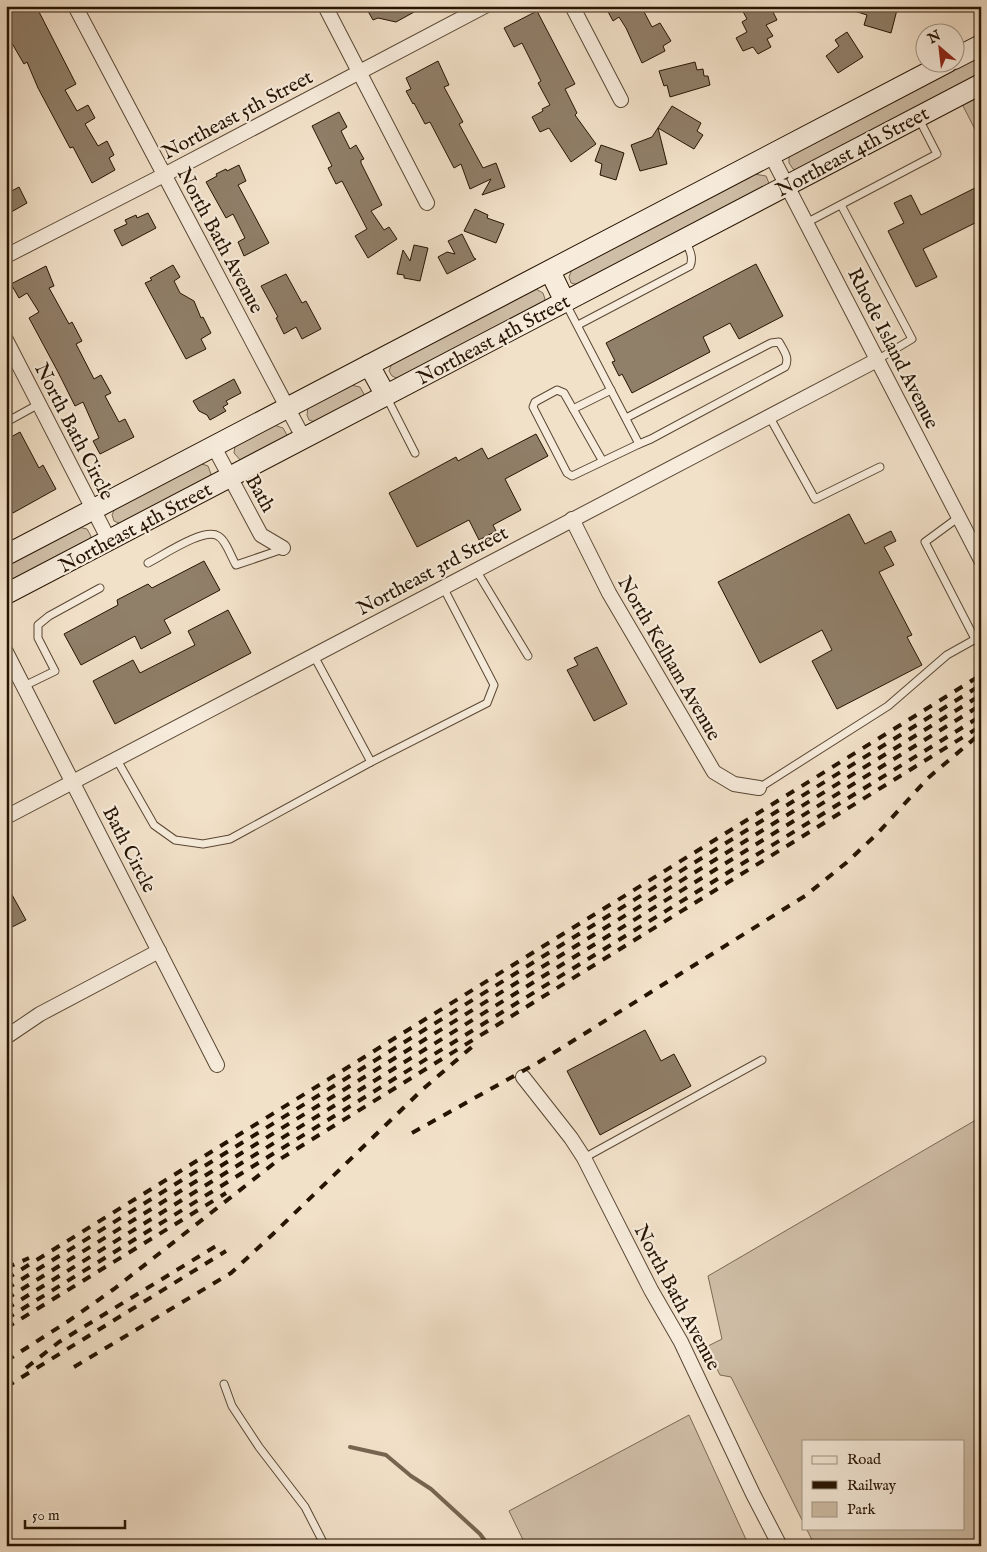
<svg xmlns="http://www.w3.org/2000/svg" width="987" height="1552" viewBox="0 0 987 1552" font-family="'IM FELL English',serif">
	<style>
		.green { fill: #cfbea7; stroke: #7a6954 }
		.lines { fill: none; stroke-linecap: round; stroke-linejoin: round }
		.stream { stroke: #776551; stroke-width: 4 }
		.building { fill: #907f69; stroke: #261402 }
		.lane-casing { stroke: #594734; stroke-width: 9 }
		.street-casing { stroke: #594734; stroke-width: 16 }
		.secondary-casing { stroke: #261402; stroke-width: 22 }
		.lane { stroke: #f7ecdc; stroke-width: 7 }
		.street { stroke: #f7ecdc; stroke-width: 14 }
		.secondary { stroke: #f7ecdc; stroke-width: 20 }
		.rail { stroke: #261402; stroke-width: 4; stroke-dasharray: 9 9; stroke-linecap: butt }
		.labels { text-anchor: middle; stroke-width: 4.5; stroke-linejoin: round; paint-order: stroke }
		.street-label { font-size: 20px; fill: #261402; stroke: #f7ecdc }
	</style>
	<rect width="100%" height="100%" fill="#f2e1c9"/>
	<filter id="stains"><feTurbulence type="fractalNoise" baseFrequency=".004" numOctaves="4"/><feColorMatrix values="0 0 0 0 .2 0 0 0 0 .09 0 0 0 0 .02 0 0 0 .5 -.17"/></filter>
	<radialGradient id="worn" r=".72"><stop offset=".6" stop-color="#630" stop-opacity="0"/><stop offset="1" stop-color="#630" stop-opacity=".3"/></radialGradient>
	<!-- green -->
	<g class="green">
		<polygon points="981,55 981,76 800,171 793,169 789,163 789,155"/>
		<polygon points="981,94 981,141 962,104"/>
		<polygon points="754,174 766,176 769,183 765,188 579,285 571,283 569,277 572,269"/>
		<polygon points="536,289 543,293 545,299 542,306 401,380 392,376 389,371 392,363"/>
		<polygon points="351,385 360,387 364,394 361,400 318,423 309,420 307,415 308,407"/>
		<polygon points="274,425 283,428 287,435 284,441 242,462 234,453 235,446"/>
		<polygon points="199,463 208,466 211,474 208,480 123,525 114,521 112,515 115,508"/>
		<polygon points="78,527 87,529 91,536 88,543 6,587 6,565"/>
		<polygon points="981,1117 981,1546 815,1546 806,1528 963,1528 963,1441 803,1441 803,1522 731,1377 720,1375 706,1347 722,1339 708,1276"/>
		<polygon points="689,1415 749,1546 526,1546 509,1511"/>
	</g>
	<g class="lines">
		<!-- stream -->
		<polyline class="stream" points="350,1447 386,1455 411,1476 431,1489 480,1534 489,1546"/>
	</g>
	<!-- building -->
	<g class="building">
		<polygon points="23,6 36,6 76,84 65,90 77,111 88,105 95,118 85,124 98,146 107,141 114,155 109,158 115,170 92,183 73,147 70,148 38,88 27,62 24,64 6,33 6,15"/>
		<polygon points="365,6 425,6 396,22 378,18 373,20"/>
		<polygon points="605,6 641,6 652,27 660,23 671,41 663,46 665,51 642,63 626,28 619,17 613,21"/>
		<polygon points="740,6 770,6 777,20 766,25 773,36 767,39 771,47 758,54 753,47 743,51 736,38 747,32 742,22 747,19"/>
		<polygon points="846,6 898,6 891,33 864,25 867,15 845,8"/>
		<polygon points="537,11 575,84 565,89 577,113 575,115 596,144 571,162 549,128 540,132 532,117 543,111 542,109 550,105 538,83 541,81 522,43 514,47 504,28"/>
		<polygon points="847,32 863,57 838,73 826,56 839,46 835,40"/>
		<polygon points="438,61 449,85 444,87 463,122 459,124 483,168 496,163 505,187 482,195 491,179 470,189 461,164 454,168 430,122 425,124 414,103 413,104 406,91 411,89 406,78"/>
		<polygon points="695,62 697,70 703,69 704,76 708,76 710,85 670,97 667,85 664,86 659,71"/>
		<polygon points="672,106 701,123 697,131 703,135 694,149 658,128 667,164 640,171 631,145 652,137"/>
		<polygon points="339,112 347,127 341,131 350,149 356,145 364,159 361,160 361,163 382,205 371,211 384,230 389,227 397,239 368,258 355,236 367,229 342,181 336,184 328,168 332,166 312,126"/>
		<polygon points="601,145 624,153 616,180 600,175 602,164 595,161"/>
		<polygon points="239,165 246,181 238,185 269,243 244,256 238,242 245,238 233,214 226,218 206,182 217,176 216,174 226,169 227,171"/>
		<polygon points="981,185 981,220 923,249 937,277 916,287 888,231 904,223 894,203 911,195 921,215"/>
		<polygon points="19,187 27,203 6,215 6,194"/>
		<polygon points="475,209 488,215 487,218 504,224 496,243 464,231"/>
		<polygon points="148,213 156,228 122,246 114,230 127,224 125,220 136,215 137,218"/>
		<polygon points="462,234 474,258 476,259 447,274 438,257 447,252 455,254 448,241"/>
		<polygon points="414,245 428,248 420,281 404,278 404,275 397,274 403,250 410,261"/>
		<polygon points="756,264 783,316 739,339 730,323 703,337 710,352 632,393 622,374 619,376 612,362 615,361 606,343"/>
		<polygon points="173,265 180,277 174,281 180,293 194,301 201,318 203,317 211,333 201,339 206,349 186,359 145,283 152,280 150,278"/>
		<polygon points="46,266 54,286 49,288 69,324 72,322 82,341 76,344 94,379 101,375 111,393 105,396 119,422 125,419 134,437 100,454 93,441 99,438 83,402 75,406 58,372 29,318 39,312 27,293 19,298 11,284"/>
		<polygon points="286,274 302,303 306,301 321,329 302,339 296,327 284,334 276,318 278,317 261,286"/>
		<polygon points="234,379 241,393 226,401 228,404 223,407 226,411 210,420 207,415 199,411 193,401"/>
		<polygon points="20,432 39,468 43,465 56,489 13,513 6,501 6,443 12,440 11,437"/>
		<polygon points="536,434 548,456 505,479 521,510 493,525 496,531 479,540 469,520 417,547 389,493 456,457 458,461 482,448 488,459"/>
		<polygon points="849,514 865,544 891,531 896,541 884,547 894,565 879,572 912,635 907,637 922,665 837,709 812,661 832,650 822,630 760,663 718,582"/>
		<polygon points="204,561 220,590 164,620 171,633 141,649 135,636 81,665 64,634 118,605 117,600 148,584 152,588"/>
		<polygon points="228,610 251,653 115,724 93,681 133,660 140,673 195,645 188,631"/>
		<polygon points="597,647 627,704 594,721 567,670 578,665 574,658"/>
		<polygon points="6,884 26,920 6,930"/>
		<polygon points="645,1030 661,1061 674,1054 691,1086 600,1135 567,1071"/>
	</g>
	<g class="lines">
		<defs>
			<g id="lane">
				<polyline points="841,205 912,339 877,360"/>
				<polyline points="806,223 937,154 919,119"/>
				<path d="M566,304L639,444L651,439L785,367C790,358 784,351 779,342L771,343L626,418"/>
				<path d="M578,325L690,266C694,257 689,249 685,240"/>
				<polyline points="387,398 415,453"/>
				<polyline points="573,409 611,390"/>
				<polyline points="769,416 815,499 880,467"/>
				<polyline points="6,418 10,420 39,404"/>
				<polyline points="602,460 564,393 557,390 535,402 533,407 567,473 572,476 639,444"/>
				<polyline points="959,517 925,542 975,639"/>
				<path d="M148,563C162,556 204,527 218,536C226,540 231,557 236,565L283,549"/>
				<polyline points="476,570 528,656"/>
				<polyline points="314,656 371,762 487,703 494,685 443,587"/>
				<polyline points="24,686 55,671 38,638 38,625 49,616 100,588"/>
				<polyline points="117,760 154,825 175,840 203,844 230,839 371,762"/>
				<polyline points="759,788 888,706 947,655 981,636"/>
				<polyline points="584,1158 762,1060"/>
				<polyline points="224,1384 232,1406 259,1447 305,1507 325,1546"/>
			</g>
			<g id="street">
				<polyline points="75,6 304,439"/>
				<polyline points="325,6 427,203"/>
				<polyline points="572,6 621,100"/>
				<polyline points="771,155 981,560"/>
				<polyline points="6,256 164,175 485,6"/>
				<polyline points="6,340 109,540"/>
				<polyline points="214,447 261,535 283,548"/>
				<polyline points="572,519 609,593 714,772 734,784 759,788"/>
				<polyline points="6,652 217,1065"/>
				<polyline points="6,817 877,360"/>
				<polyline points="6,1037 40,1014 159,951"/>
				<polyline points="523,1077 571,1138 584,1158 651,1290 681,1342 753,1494 780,1546"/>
			</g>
			<g id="secondary">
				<polyline points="954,59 981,45"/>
				<polyline points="550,271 565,302"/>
				<polyline points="369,365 386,396"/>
				<polyline points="6,555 948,62"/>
				<polyline points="6,594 981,84"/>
			</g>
		</defs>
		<!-- lane casing -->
		<use href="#lane" class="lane-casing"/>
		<!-- street casing -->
		<use href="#street" class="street-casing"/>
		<!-- secondary casing -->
		<use href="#secondary" class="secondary-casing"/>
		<!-- lane -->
		<use href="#lane" class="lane"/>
		<!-- street -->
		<use href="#street" class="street"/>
		<!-- secondary -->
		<use href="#secondary" class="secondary"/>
		<!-- rail -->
		<g class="rail">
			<polyline points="412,1133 539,1062 805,896 846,863 877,834 928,778 981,733"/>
			<polyline points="6,1268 29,1258"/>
			<polyline points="6,1279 981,675"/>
			<polyline points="6,1289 981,685"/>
			<polyline points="6,1299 981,695"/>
			<polyline points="6,1309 981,705"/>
			<polyline points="6,1319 981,716"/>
			<polyline points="6,1328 226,1193"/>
			<polyline points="6,1361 67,1322 114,1289 277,1161 981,726"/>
			<polyline points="74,1367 231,1273 273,1234 423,1089 473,1046"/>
			<polyline points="26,1368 59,1342 221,1243"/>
			<polyline points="6,1387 226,1251"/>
		</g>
	</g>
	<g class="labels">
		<!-- street labels -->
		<g class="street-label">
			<text transform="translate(237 114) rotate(-28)" y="7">Northeast 5th Street</text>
			<text transform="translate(852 151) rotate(-28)" y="7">Northeast 4th Street</text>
			<text transform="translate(221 240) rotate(62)" y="7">North Bath Avenue</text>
			<text transform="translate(493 339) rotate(-28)" y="7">Northeast 4th Street</text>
			<text transform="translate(894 348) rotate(63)" y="7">Rhode Island Avenue</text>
			<text transform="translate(75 431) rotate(63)" y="7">North Bath Circle</text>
			<text transform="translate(261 493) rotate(61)" y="7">Bath</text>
			<text transform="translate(135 527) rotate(-28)" y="7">Northeast 4th Street</text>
			<text transform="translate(432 570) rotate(-28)" y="7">Northeast 3rd Street</text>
			<text transform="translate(670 658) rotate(60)" y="7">North Kelham Avenue</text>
			<text transform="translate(130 849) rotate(63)" y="7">Bath Circle</text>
			<text transform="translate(678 1297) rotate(62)" y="7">North Bath Avenue</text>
		</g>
	</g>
	<!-- margin -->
	<rect width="987" height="1552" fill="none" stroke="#f2e1c9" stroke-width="25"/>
	<rect x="8" y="8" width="972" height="1537" fill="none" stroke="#261402" stroke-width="2.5"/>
	<rect x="12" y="12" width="962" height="1527" fill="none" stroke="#261402"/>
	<!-- legend -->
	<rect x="802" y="1440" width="162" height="90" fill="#f7ecdc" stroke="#a39685"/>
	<rect x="812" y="1456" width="25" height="8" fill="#f7ecdc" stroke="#a39685"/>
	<text x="847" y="1464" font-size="15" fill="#261402">Road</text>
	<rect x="812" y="1481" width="25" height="8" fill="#261402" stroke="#a39685"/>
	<text x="847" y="1490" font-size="15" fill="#261402">Railway</text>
	<rect x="812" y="1502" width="25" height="15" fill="#cfbea7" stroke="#a39685"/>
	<text x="847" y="1514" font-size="15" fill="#261402">Park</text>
	<!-- north arrow -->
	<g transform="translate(940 48) rotate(332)"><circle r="24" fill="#f7ecdc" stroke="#a39685"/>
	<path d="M0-4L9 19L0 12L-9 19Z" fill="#8f2418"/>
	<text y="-8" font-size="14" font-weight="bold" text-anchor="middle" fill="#261402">N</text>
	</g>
	<!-- scale -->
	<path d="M25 1520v8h100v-8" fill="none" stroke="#261402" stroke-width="2.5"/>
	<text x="32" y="1520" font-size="15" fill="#261402" stroke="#f7ecdc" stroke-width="4" paint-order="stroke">50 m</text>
	<rect width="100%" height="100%" filter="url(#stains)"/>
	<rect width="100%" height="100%" fill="url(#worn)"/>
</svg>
